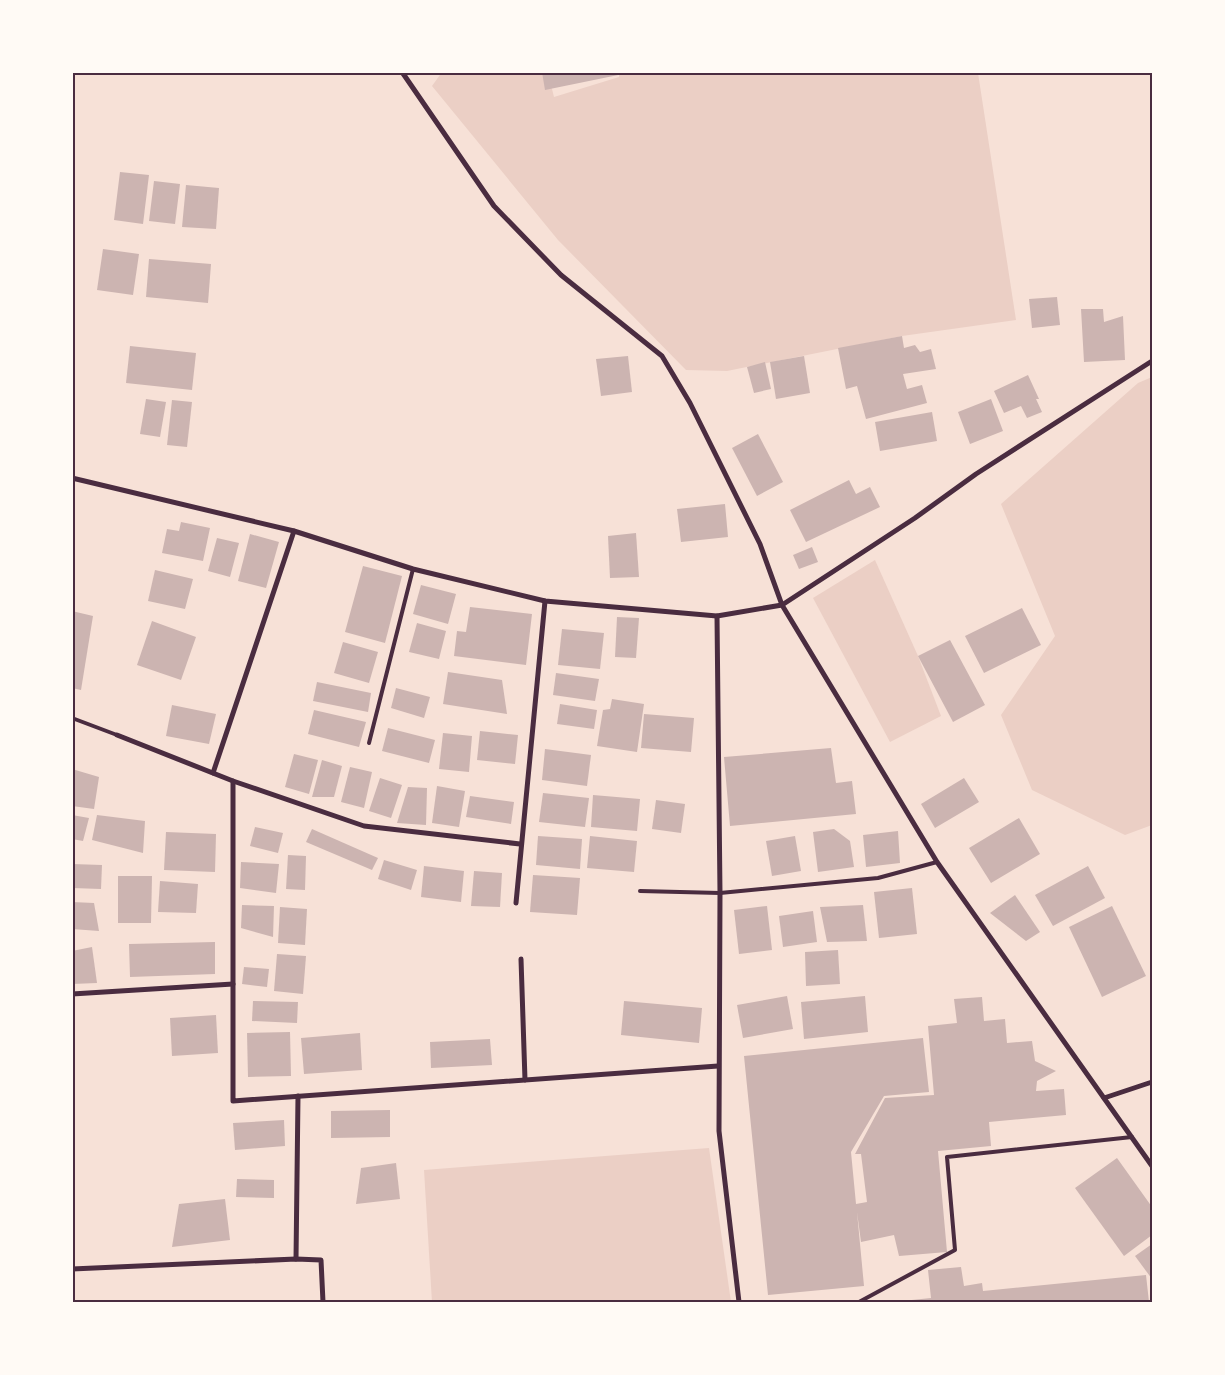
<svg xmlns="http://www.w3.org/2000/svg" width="1225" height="1375" viewBox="0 0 1225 1375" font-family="'Fira Sans',sans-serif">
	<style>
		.green { fill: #ebcfc5 }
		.building { fill: #ccb4b1 }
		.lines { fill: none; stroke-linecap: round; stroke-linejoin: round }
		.service { stroke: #4a2c40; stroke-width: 4 }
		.minor { stroke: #4a2c40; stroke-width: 5 }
		.neatline { fill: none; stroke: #4a2c40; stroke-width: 2 }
	</style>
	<rect width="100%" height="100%" fill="#f7e1d7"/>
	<!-- green -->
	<g class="green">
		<polygon points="442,72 548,73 554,97 619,77 619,73 978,73 1016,320 902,336 727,371 686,370 558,240 432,86"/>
		<polygon points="1152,377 1152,825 1125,835 1032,790 1001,715 1055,636 1001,504 1138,383"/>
		<polygon points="875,560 918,656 941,716 890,742 813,598"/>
		<polygon points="709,1148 731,1302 432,1302 424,1170"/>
	</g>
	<!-- building -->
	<g class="building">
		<polygon points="542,72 628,72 628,73 545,90"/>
		<polygon points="120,172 149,175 143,224 114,220"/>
		<polygon points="154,181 180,184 175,224 149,221"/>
		<polygon points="186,185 219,188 216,229 182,227"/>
		<polygon points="103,249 139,254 133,295 97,290"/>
		<polygon points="149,259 211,264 208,303 146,297"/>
		<polygon points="1057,297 1060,325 1032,328 1029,299"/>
		<polygon points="1081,309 1103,309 1104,322 1123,316 1125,360 1084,362"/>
		<polygon points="902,336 904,348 915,345 920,352 931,349 936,369 903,374 907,389 922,385 927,403 866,419 857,386 846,389 838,348"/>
		<polygon points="130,346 196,353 192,390 126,383"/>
		<polygon points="628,356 632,392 601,396 596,359"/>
		<polygon points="804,356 810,393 776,399 770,362"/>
		<polygon points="765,362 771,389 754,393 747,367"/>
		<polygon points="1028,375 1039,399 1036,399 1042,412 1027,418 1021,406 1004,413 994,391"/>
		<polygon points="146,399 166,402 160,437 140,434"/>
		<polygon points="991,399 1003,431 970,444 958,412"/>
		<polygon points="172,400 192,402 187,447 167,445"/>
		<polygon points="932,412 937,441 880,451 875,422"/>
		<polygon points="758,434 783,482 757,496 732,448"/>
		<polygon points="849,480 856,494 870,487 880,507 806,542 790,510"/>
		<polygon points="725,504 728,537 681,542 677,509"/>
		<polygon points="181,522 210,528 203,561 162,553 167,529 179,531"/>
		<polygon points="636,533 639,577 610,578 608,536"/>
		<polygon points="250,534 279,542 266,588 238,581"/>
		<polygon points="217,538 239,543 230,577 208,571"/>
		<polygon points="812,547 818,562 799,569 793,555"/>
		<polygon points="363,566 402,576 385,643 345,632"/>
		<polygon points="155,570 193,579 185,609 148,601"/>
		<polygon points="421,585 456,594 448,624 413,614"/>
		<polygon points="470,607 532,614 526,665 454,656 457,631 466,632"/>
		<polygon points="1022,608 1041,645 984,673 965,636"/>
		<polygon points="72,611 93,616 81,690 72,688"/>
		<polygon points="617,617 639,618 636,658 615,657"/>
		<polygon points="152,621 196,637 181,680 137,665"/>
		<polygon points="417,623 446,631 439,659 409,652"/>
		<polygon points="562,629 604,633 600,669 558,665"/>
		<polygon points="950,640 985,705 953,722 918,656"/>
		<polygon points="343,642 378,652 369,683 334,673"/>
		<polygon points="448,672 502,680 507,714 443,704"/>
		<polygon points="556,673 599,679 595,701 553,695"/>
		<polygon points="317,682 371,693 368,712 313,701"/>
		<polygon points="396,688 430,697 424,718 391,708"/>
		<polygon points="612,699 644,704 637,752 597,746 603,710 610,709"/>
		<polygon points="560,704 597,710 594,729 557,724"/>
		<polygon points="172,705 216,714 209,744 166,736"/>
		<polygon points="314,710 366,722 359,747 308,734"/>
		<polygon points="644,714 694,718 691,752 641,748"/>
		<polygon points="388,728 435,740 429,763 382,751"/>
		<polygon points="480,731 518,735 515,764 477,760"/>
		<polygon points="443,733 472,736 469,772 439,769"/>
		<polygon points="831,748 836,783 852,781 856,814 730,826 724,757"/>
		<polygon points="545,749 591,755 587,786 542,780"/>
		<polygon points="294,754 318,760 309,794 285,787"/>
		<polygon points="322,760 342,766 334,797 312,797"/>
		<polygon points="350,767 372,772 364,808 341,802"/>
		<polygon points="72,769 99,777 94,809 72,806"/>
		<polygon points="380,778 402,785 391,818 369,811"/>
		<polygon points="964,778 979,802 935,828 921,804"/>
		<polygon points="437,786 465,791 459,827 432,823"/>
		<polygon points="408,787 427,788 426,825 397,823"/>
		<polygon points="543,793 589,798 585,827 539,822"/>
		<polygon points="593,795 640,799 637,831 591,827"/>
		<polygon points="470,796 514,802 511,824 466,817"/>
		<polygon points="656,800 685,804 681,833 652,829"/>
		<polygon points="72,815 89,818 83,841 72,839"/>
		<polygon points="97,815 145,821 143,853 92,840"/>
		<polygon points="1019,818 1040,854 991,883 969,848"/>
		<polygon points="255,827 283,833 278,853 250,846"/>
		<polygon points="312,829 378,858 372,870 306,842"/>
		<polygon points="834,829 850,841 854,867 818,872 813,832"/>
		<polygon points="898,831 900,863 866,867 863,835"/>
		<polygon points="166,832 216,834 215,872 164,870"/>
		<polygon points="538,836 582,839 580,869 536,865"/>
		<polygon points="590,836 637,841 634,872 587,868"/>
		<polygon points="795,836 801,871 772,876 766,841"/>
		<polygon points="288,855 306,856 305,890 286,889"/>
		<polygon points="384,860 417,870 411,890 378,879"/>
		<polygon points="241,862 279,864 276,893 240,888"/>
		<polygon points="72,864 102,865 101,889 72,888"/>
		<polygon points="424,866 464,871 461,902 421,897"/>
		<polygon points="1088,866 1105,898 1053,926 1035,895"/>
		<polygon points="474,871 502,873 500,907 471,906"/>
		<polygon points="533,875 580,878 577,915 530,912"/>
		<polygon points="118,876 152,876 151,923 118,923"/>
		<polygon points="160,881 198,884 196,913 158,912"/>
		<polygon points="912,888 917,934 879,938 874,892"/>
		<polygon points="1015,895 1040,932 1026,941 990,913"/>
		<polygon points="72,902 94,903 99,931 72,929"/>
		<polygon points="242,905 274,906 273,937 241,928"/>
		<polygon points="863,905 867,941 827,942 820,907"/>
		<polygon points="767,906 772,950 739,954 734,910"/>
		<polygon points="1112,906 1146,976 1102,997 1069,927"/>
		<polygon points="280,907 307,909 305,945 278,943"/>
		<polygon points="813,911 817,942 783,947 779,916"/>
		<polygon points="215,942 215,974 130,977 129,944"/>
		<polygon points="92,947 97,983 72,984 72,951"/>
		<polygon points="838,950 840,984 806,986 805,952"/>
		<polygon points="277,954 306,956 303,994 274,991"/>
		<polygon points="244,967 269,969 267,987 242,984"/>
		<polygon points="787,996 793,1029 743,1038 737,1005"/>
		<polygon points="865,996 868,1032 804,1039 801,1002"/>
		<polygon points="982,997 984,1021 1005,1019 1007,1043 1032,1041 1035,1061 1056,1071 1037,1081 1036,1091 1064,1089 1066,1115 989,1122 991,1146 938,1151 947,1252 899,1256 894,1235 861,1242 857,1212 864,1286 768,1295 744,1056 923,1038 929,1092 884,1096 851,1152 856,1204 867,1202 861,1154 855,1154 885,1098 934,1095 928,1026 957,1023 954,999"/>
		<polygon points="253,1001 298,1002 297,1023 252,1021"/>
		<polygon points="624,1001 702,1008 699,1043 621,1035"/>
		<polygon points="216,1015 218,1053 172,1056 170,1018"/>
		<polygon points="290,1032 291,1076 248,1077 247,1033"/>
		<polygon points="360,1033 362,1070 304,1074 301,1038"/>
		<polygon points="490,1039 492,1065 431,1068 430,1042"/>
		<polygon points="390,1110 390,1137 331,1138 331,1111"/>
		<polygon points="284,1120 285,1146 235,1150 233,1123"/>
		<polygon points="1117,1158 1152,1207 1152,1235 1124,1256 1075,1188"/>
		<polygon points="396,1163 400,1199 356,1204 361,1168"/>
		<polygon points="237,1179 274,1180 274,1198 236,1197"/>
		<polygon points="225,1199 230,1240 172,1247 179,1204"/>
		<polygon points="1152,1244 1152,1279 1135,1256"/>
		<polygon points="961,1267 964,1286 982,1283 983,1291 1146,1275 1149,1302 902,1302 902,1301 931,1298 928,1270"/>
	</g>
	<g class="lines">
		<!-- service -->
		<g class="service">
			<polyline points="72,718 117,735"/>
			<polyline points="369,743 413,569"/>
			<polyline points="640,891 720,893 878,878 937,862"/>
			<polyline points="859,1302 955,1250 947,1157 1132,1137"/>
		</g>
		<!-- minor -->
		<g class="minor">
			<polyline points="402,72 494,206 561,275 662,356 690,403 760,544 782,605 937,862 1152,1166"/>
			<polyline points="72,478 294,531 413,569 545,601 717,616 782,605 915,518 976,474 1152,361"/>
			<polyline points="717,616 720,893 719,1131 739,1302"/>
			<polyline points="117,735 233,781 364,826 520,844"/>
			<polyline points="213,773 294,531"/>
			<polyline points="233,781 233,1101 718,1066"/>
			<polyline points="516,903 545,601"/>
			<polyline points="521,959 525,1080"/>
			<polyline points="72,994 233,984"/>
			<polyline points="1104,1098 1152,1082"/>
			<polyline points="296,1259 298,1096"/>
			<polyline points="72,1269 296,1259 321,1260 323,1302"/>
		</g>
	</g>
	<!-- border -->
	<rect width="1225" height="1375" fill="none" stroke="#fffaf5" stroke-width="148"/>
	<rect x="74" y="74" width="1077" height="1227" class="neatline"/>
</svg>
